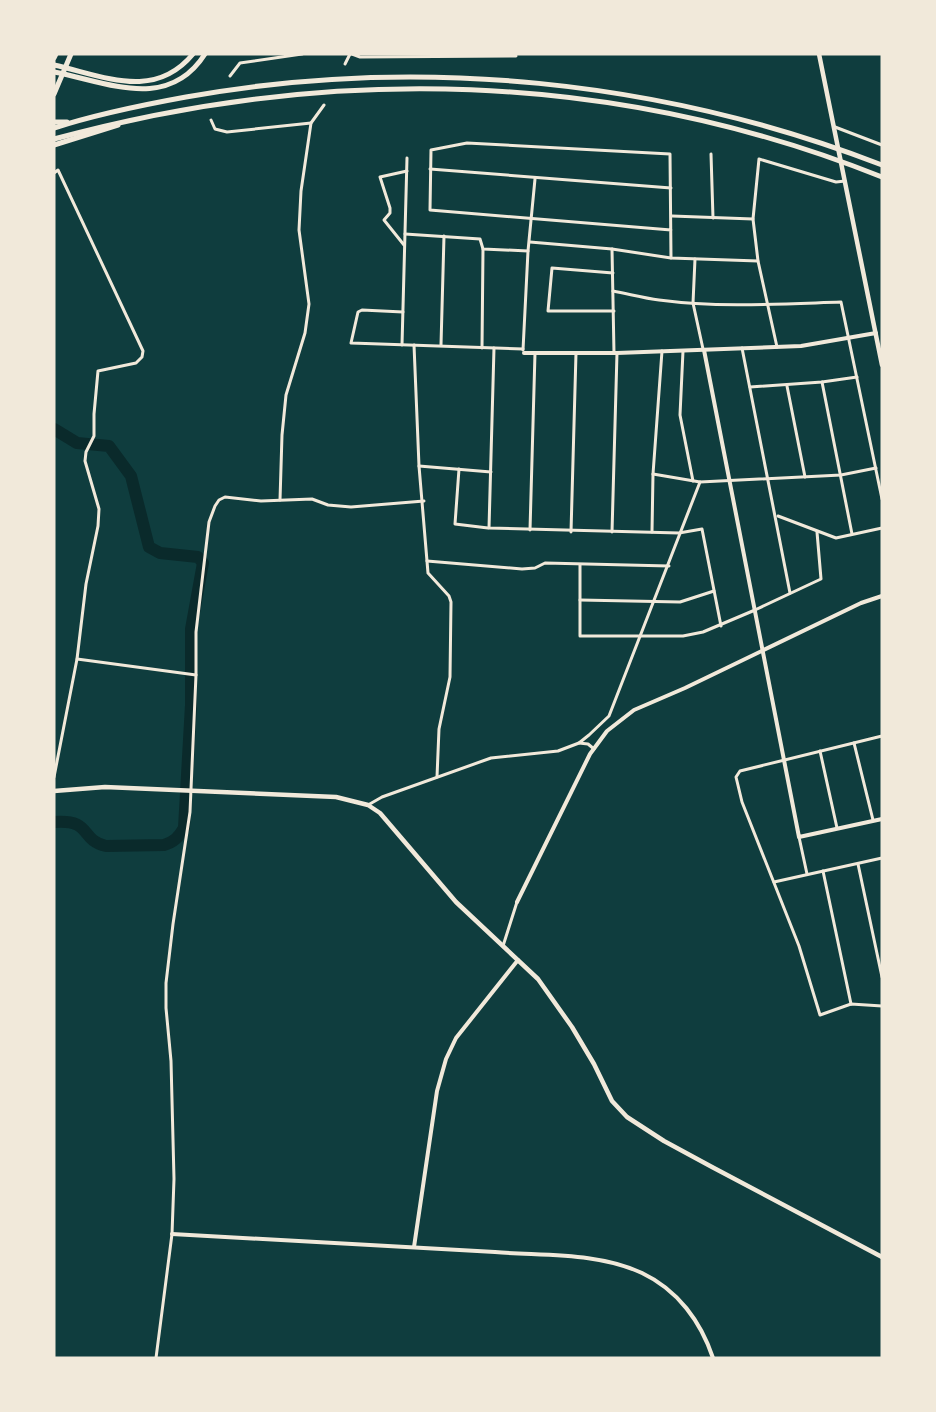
<svg xmlns="http://www.w3.org/2000/svg" width="936" height="1412" viewBox="0 0 936 1412" font-family="Bitter,serif">
	<style>
		.lines { fill: none; stroke-linecap: round; stroke-linejoin: round }
		.river { stroke: #0a2a2b; stroke-width: 12 }
		.minor { stroke: #f1e9da; stroke-width: 3 }
		.tertiary { stroke: #f1e9da; stroke-width: 4 }
		.secondary { stroke: #f1e9da; stroke-width: 4.5 }
		.trunk { stroke: #f1e9da; stroke-width: 5 }
		.motorway { stroke: #f1e9da; stroke-width: 5 }
	</style>
	<rect width="100%" height="100%" fill="#0f3d3e"/>
	<g class="lines">
		<!-- river -->
		<path class="river" d="M54,429L77,443L109,446L131,476L149,547L160,553L198,557L203,563L191,629V705L184,828C179,837 174,842 164,845L106,846C79,840 93,819 54,822"/>
		<!-- minor -->
		<g class="minor">
			<polyline points="352,54 360,57 516,56"/>
			<polyline points="345,64 350,54"/>
			<polyline points="230,76 240,63 302,54"/>
			<polyline points="211,120 215,129 227,132 311,123"/>
			<polyline points="835,127 882,145"/>
			<polyline points="711,154 713,218"/>
			<polyline points="430,169 671,188"/>
			<polyline points="54,173 58,170 143,351 142,357 136,363 98,371 94,414 94,436 86,452 85,461 99,509 98,526 86,584 77,659 54,777"/>
			<polyline points="672,216 753,219"/>
			<polyline points="405,234 480,239 483,249 528,251 523,350"/>
			<polyline points="530,242 612,249 671,258 758,261"/>
			<polyline points="404,245 384,220 390,213 390,208 380,177 407,171"/>
			<polyline points="612,249 614,353"/>
			<polyline points="528,251 535,179"/>
			<polyline points="671,258 670,154 467,143 431,150 430,210 671,230"/>
			<polyline points="695,259 693,303 703,349"/>
			<polyline points="613,273 552,268 548,311 614,311"/>
			<path d="M613,291C629,294 644,298 659,300C719,308 781,304 841,302L882,499"/>
			<polyline points="403,312 362,310 358,312 351,343 523,349"/>
			<polyline points="402,345 407,158"/>
			<polyline points="414,345 419,466 428,573 449,596 451,602 450,677 439,729 437,777"/>
			<polyline points="441,345 444,236"/>
			<polyline points="777,347 758,261 753,219 759,159 836,182 845,181"/>
			<polyline points="482,348 483,249"/>
			<polyline points="494,348 489,528 679,533 702,529 721,626"/>
			<polyline points="742,348 790,593"/>
			<polyline points="683,351 680,415 693,481"/>
			<polyline points="822,382 852,534"/>
			<polyline points="787,386 805,477"/>
			<polyline points="750,387 822,382 857,377"/>
			<polyline points="419,466 491,472"/>
			<polyline points="459,469 455,524 488,528"/>
			<polyline points="653,474 700,482 841,475 876,468"/>
			<polyline points="280,500 282,435 286,395 305,333 309,304 299,230 301,191 311,123 324,105"/>
			<polyline points="778,516 836,538 882,528"/>
			<polyline points="530,530 535,353"/>
			<polyline points="571,532 576,353"/>
			<polyline points="612,532 617,353"/>
			<polyline points="652,532 653,474 662,351"/>
			<polyline points="427,561 522,569 535,568 545,563 669,566"/>
			<polyline points="580,565 580,636 683,636 703,632 755,610 821,579 817,532"/>
			<polyline points="580,600 680,602 714,591"/>
			<polyline points="77,659 196,675"/>
			<polyline points="882,736 740,771 736,777 742,802 799,946 820,1015 851,1004 882,1006"/>
			<polyline points="579,743 588,744 594,749"/>
			<polyline points="854,743 873,820"/>
			<polyline points="820,751 837,828"/>
			<polyline points="368,805 382,797 491,758 558,751 579,743 589,735 609,716 700,482"/>
			<polyline points="799,837 807,874"/>
			<polyline points="858,864 882,977"/>
			<polyline points="823,871 851,1004"/>
			<polyline points="774,882 882,858"/>
			<polyline points="503,946 517,902"/>
			<polyline points="156,1358 172,1234 174,1179 171,1061 166,1008 166,983 173,924 190,812 196,675 196,632 209,522 215,506 219,500 225,497 261,501 312,499 328,505 351,507 424,501"/>
		</g>
		<!-- tertiary -->
		<g class="tertiary">
			<polyline points="704,350 799,837 882,819"/>
			<polyline points="524,353 617,353 801,346 876,333"/>
			<polyline points="517,902 590,754 607,731 634,710 685,688 861,603 882,596"/>
			<path d="M172,1234C279,1240 387,1245 495,1252C542,1256 598,1252 642,1273C678,1290 701,1322 713,1358"/>
			<polyline points="414,1247 437,1091 446,1059 456,1038 518,960"/>
		</g>
		<!-- secondary -->
		<g class="secondary">
			<polyline points="819,54 882,365"/>
			<polyline points="54,791 105,787 336,797 368,805 380,813 456,902 538,979 572,1027 594,1064 612,1101 627,1117 664,1141 712,1167 882,1257"/>
		</g>
		<!-- trunk -->
		<g class="trunk">
			<polyline points="54,58 56,54"/>
			<polyline points="54,94 71,54"/>
		</g>
		<!-- motorway -->
		<g class="motorway">
			<path d="M54,65C104,76 154,101 193,54"/>
			<path d="M54,72C107,82 168,112 205,54"/>
			<polyline points="54,122 67,122"/>
			<path d="M54,128C97,114 142,105 186,97C419,55 662,80 882,165"/>
			<path d="M54,139C330,64 614,70 882,177"/>
			<polyline points="54,145 118,125"/>
		</g>
	</g>
	<!-- border -->
	<rect width="936" height="1412" fill="none" stroke="#f1e9da" stroke-width="111"/>
</svg>
